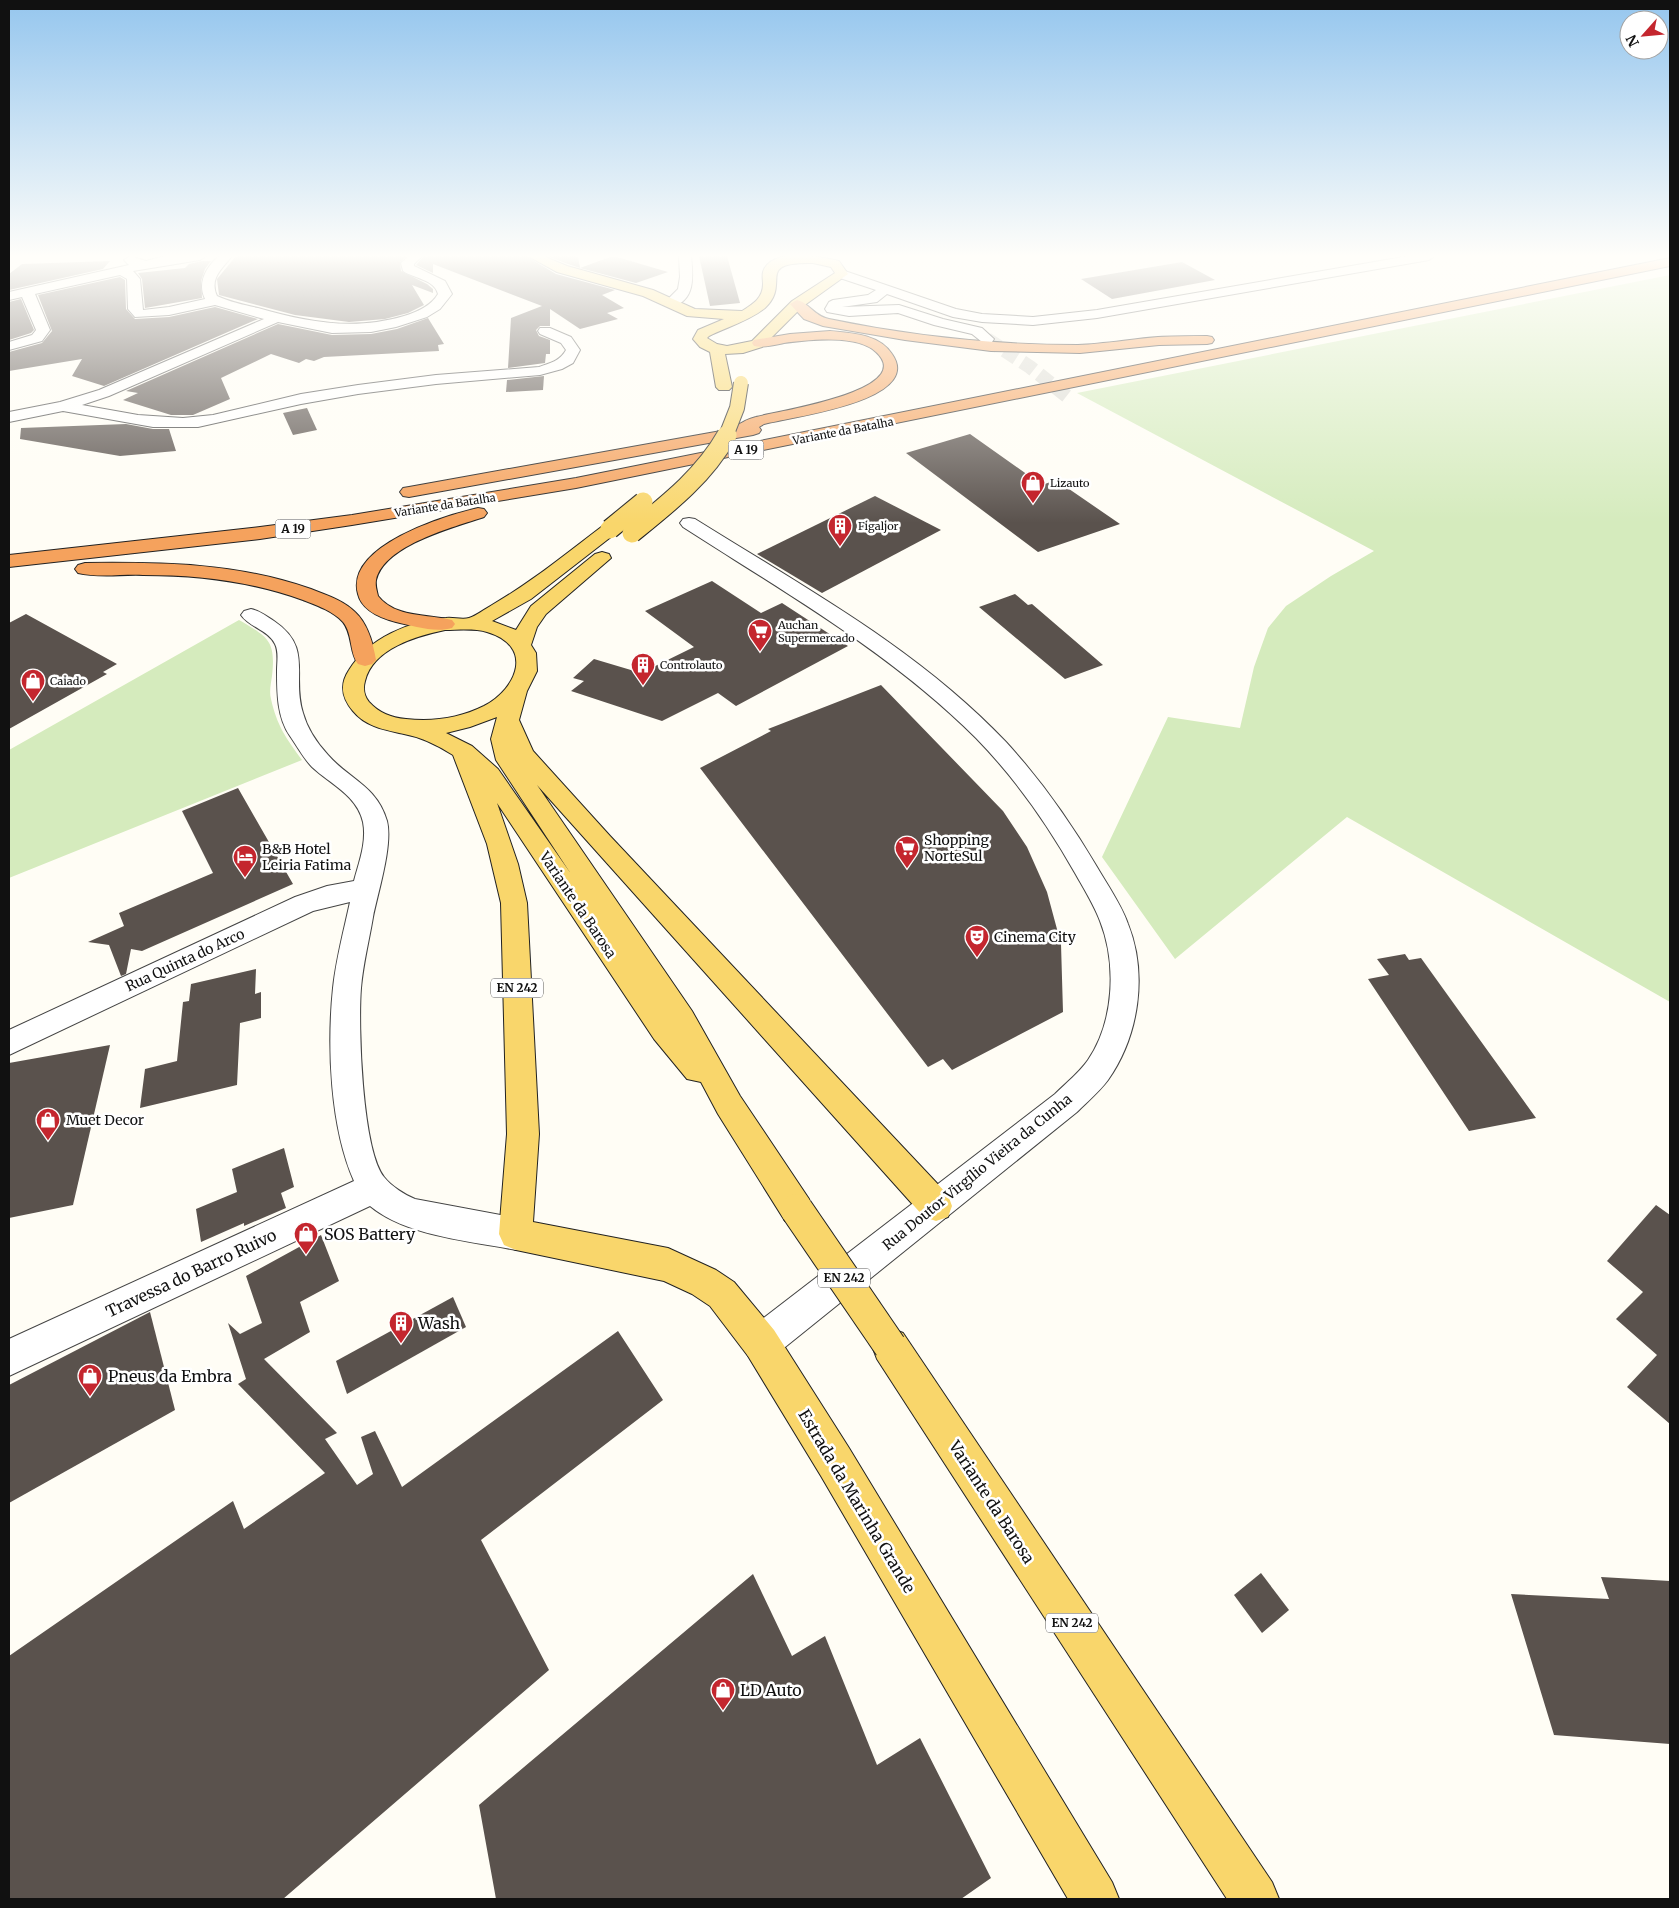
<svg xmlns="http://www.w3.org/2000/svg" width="1679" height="1908" viewBox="0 0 1679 1908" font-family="Merriweather,serif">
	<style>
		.green { fill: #d5ebbd }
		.building { fill: #5a524d }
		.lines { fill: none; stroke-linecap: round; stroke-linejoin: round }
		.minor-tunnel { stroke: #dbdad3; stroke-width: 14; stroke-dasharray: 14 7; stroke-linecap: butt }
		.minor-casing { stroke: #444; stroke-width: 2 }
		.major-casing { stroke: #222; stroke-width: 2 }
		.highway-casing { stroke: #222; stroke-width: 2 }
		.minor { fill: #fff; fill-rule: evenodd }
		.major { fill: #f9d66b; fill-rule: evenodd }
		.highway { fill: #f5a25d; fill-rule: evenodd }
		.major-bridge-far2-casing { stroke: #222; stroke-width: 16; stroke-linecap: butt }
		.major-bridge-far1-casing { stroke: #222; stroke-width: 21; stroke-linecap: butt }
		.major-bridge-casing { stroke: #222; stroke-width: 34; stroke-linecap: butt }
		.major-bridge-far2 { stroke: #f9d66b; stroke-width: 14 }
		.major-bridge-far1 { stroke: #f9d66b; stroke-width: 19 }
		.major-bridge { stroke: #f9d66b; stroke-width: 32 }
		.labels { text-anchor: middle; stroke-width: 5; stroke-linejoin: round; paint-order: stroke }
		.far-street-label { font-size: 11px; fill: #111; stroke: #fff }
		.far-poi-label { font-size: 11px; fill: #111; stroke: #fff; text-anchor: start }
		.shield { fill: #fff; stroke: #585858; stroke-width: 1 }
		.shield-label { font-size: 12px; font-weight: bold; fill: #111 }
		.poi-label { font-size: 14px; fill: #111; stroke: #fff; text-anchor: start }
		.street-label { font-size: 14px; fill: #111; stroke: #fff }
		.near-poi-label { font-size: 16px; fill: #111; stroke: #fff; text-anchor: start }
		.near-street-label { font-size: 16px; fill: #111; stroke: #fff }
	</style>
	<rect width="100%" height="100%" fill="#fffdf5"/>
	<!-- green -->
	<g class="green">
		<polygon points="1670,275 1670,1002 1347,817 1175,959 1102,857 1168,717 1240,728 1254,667 1268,628 1286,606 1331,576 1374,551 1077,393"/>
		<path d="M239,620C268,637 276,640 272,676C271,683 269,692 271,699C277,726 286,738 302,760L9,878V750Z"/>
	</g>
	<!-- building -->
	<g class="building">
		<polygon points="236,256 407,256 400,262 401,271 427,284 433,289 433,293 412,285 424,305 408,313 385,319 349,322 295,315 219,295 217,279"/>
		<polygon points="424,256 526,256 556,274 615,290 602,295 624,308 607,313 618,319 580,329 550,309 550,326 540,326 536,330 539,336 550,340 550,354 546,354 545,363 508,368 511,318 542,306 433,264 433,273 416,265"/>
		<polygon points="547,256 578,256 580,268 568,264"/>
		<polygon points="699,256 727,256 740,303 710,306"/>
		<polygon points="610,257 617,257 668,272 636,283 580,268"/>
		<polygon points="110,261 103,269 9,290 9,274 22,264"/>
		<polygon points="202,261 211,261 205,269 201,281 202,298 145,308 142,279 138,273 185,268 189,264"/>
		<polygon points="1182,262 1215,280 1112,299 1081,279"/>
		<polygon points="120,277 125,280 126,309 135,319 169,317 215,307 258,319 104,386 72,376 82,359 9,371 9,352 42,343 52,331 38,295"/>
		<polygon points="21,299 34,330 31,333 9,340 9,302"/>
		<polygon points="428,318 444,344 438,345 439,351 324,357 314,361 306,359 299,363 271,354 221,378 230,399 193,415 171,415 123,400 138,393 126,391 278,324 332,335 371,334 397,329"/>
		<polygon points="544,376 543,390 506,392 507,380"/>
		<polygon points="307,408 317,430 293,435 283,413"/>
		<polygon points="126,424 153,429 169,429 176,451 120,456 20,439 21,428"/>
		<polygon points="970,434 1042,485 1056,480 1120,524 1038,552 906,453"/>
		<polygon points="875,496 941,530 822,593 757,554"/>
		<polygon points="712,581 761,613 782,603 848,646 736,706 718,693 662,721 571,691 584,681 573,678 594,659 641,673 694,647 645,611"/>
		<polygon points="1015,594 1028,605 1032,604 1103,665 1065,679 979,607"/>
		<polygon points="26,614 117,664 103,672 107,674 9,729 9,623"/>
		<polygon points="881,685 1003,811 1027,847 1047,892 1061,944 1063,1012 952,1070 943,1059 928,1067 700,768 771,731 768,729"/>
		<polygon points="238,788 293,884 142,951 131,949 126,974 121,976 109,945 88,942 124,926 119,913 213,873 182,811"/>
		<polygon points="1405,954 1409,960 1421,958 1536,1118 1469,1131 1368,979 1389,975 1377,959"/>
		<polygon points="256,969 255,994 261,992 261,1018 240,1023 237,1085 140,1108 145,1069 177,1061 183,1002 189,1001 191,984"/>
		<polygon points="110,1045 73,1205 9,1218 9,1063"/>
		<polygon points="284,1148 294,1187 281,1193 286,1208 244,1226 244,1223 201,1242 196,1209 237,1192 232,1169"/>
		<polygon points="1656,1205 1670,1215 1670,1424 1627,1387 1657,1355 1616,1319 1643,1292 1607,1261"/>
		<polygon points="321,1235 339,1281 300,1302 310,1332 264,1359 337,1433 325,1439 357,1485 373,1474 361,1437 375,1431 402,1487 618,1331 663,1400 481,1540 549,1670 283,1899 9,1899 9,1656 233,1501 244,1529 325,1473 238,1384 246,1379 228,1323 240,1334 262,1323 246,1276"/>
		<polygon points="453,1297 466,1327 347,1394 336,1361"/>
		<polygon points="150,1312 175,1410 9,1503 9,1385"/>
		<polygon points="1261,1573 1289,1610 1262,1633 1234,1595"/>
		<polygon points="753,1574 792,1656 825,1636 877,1765 920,1738 991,1878 961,1899 496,1899 479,1805"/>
		<polygon points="1601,1577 1670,1581 1670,1744 1554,1735 1511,1594 1609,1599"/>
	</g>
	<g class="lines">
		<!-- minor-tunnel -->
		<polyline class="minor-tunnel" points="987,339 1030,367 1068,397"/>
		<defs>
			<g id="minor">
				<path d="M130,256L146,261L165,256H206L200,260L133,271L140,279L143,310L169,307L205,299C197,283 206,267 219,256H232C222,269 209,278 217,296C230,302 244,305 258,308C307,322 354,331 404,316C417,312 431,306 438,294C434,279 415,279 403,271L401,263L409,256H422L414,264V266L445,281L452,294L440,309L427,317L396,327L371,332L332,333L278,322L109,396L82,405L138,415L183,418L213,415L301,394L358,385L436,375L539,367C550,363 560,361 566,350L561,343L540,334L538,331L540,328H550L571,337L580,350L573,363L562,369L540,375L436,384L358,394L301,404L198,427H153L63,411L9,422V412L60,402L99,390L264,319L215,305L169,315L135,317L128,309L127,279L120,275L35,294L50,330L42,341L9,350V342L32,335L36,330L22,297L9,300V292L129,265L124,260Z"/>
				<path d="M679,256H691C693,276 696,301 671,307L664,303L678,289L680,277Z"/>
				<polygon points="1409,256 1435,256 1429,260 1097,318 1033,325 982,322 953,317 887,294 877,302 842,307 899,305 943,319 982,328 994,339 992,342 982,342 972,334 934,325 898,313 849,316 827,312 825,309 829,302 833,300 868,295 876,290 837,277 836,274 842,270 956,309 982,314 1033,317 1097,310"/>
				<path d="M689,518L695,519C802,586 918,649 1006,742C1041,780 1071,823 1097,867C1108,886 1121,904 1128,924C1148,974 1139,1036 1108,1080C1099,1092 1087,1102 1077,1112L774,1356L761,1361L748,1356L743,1343L748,1330L1055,1094C1066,1083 1079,1073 1088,1060C1114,1022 1117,964 1100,921C1094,905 1084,889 1075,873C1048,825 1015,778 976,738C891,653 784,592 683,527L680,523L683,519Z"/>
				<path d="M251,609C260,611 266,616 274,621C314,648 291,676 303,713C307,728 317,743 328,755C349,779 377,786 387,821C393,845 378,892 373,917C369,941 363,964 361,988C358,1025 362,1149 384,1177C391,1186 405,1195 415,1199L516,1218L528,1223L533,1234L528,1245L516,1250C470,1241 406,1236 370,1206L9,1376V1339L354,1181C330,1127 327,1046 333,988C336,959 344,930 350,902L313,911L9,1055V1030L295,897L327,886L354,881C359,862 367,842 363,822C357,795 330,784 312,767C304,759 297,746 290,736C277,717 277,693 277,670C277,662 279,652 275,644C268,630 249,627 241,615L244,611Z"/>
			</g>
			<g id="major">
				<path d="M528,256H543L567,266L653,290L695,309L742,311C753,304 763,298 763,284C763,280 762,276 763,272C771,247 821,257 839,261L848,274L802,307L762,347L743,353L725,354L732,387L729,390H719L716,387L710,352L700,347L693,339L698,330L724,319L687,316L643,296L557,272ZM813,263L831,267L835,273L792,301L752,341L727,346L717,344L707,338L709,336C727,327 749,321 765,308C792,283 753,262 813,263Z"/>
				<path d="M610,523L616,525L619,529L616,533L531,599L492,621L516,630L531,606L595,554L602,552L609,554L611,558L546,614L537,627L531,645L536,653L537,671L527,691L519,720L533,751L610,836L948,1195L952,1206L948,1217L936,1221L924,1217L537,785L692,1011L740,1096L809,1199L813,1210L809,1221L797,1225L785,1221L718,1114L701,1082L687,1079L654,1039L497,803L518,864L527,903L539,1134L533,1222L668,1248L716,1270L734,1282L774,1330L849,1448L1112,1882L1119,1899H1068L821,1476L748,1356L710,1306L692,1294L664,1281L516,1250L504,1245L499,1234L507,1134L501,903L487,844L453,755C439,746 421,737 404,734C386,730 366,727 353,711C342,698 339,685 349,670C369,638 409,621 446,618C453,617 462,620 469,618C476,616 485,609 492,605C532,582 567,553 604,525ZM445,630C458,630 474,628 487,632C534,646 518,688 484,706C460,718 433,722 406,719C392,718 379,713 369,702C364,696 363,688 365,681C373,648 417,636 445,630ZM497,717L491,739L496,760L571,874L498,769L472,746L446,733L470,727Z"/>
				<polygon points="890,1328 903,1333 1272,1882 1279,1899 1227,1899 877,1359 872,1346 877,1333"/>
			</g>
			<g id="highway">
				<polygon points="1670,258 1670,266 576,488 352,525 260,539 9,567 9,555 260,527 352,515 576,478"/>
				<path d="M797,300C809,303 814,316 829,319C910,336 995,345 1078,345C1105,344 1131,339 1158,337C1174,336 1191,336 1207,336L1212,337L1214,340L1212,343L1207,344L1159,345L1080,353L991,351L905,340L823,326L804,319L790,304Z"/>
				<path d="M830,331C852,333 879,334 892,354C925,401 790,417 764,424L759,427L761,430L759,433L753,435L409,497L403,496L400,492L403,488L409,487L732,429C739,424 747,419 756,417C773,412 919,391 876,352C857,334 808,340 784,343C774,345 763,348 754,346L752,343L754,340L790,334Z"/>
				<path d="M478,508L484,509L487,513L484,517C454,527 384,545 376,580C375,586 377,591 378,596C395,618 428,614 452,620L455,624L452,628C435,633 413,626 396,622C381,618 362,611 358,594C345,546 444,516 478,508Z"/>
				<path d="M85,563C162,562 238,563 311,589C326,595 343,600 355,612C368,624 373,643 376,660L372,664L365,666L358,664C349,652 353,634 343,622C333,611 316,605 303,600C251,581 198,575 143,575C122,574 98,578 78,573L75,569L78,565Z"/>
			</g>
		</defs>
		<!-- minor casing -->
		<use href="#minor" class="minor-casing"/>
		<!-- major casing -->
		<use href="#major" class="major-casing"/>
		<!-- highway casing -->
		<use href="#highway" class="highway-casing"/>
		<!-- minor -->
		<use href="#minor" class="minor"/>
		<!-- major -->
		<use href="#major" class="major"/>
		<!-- highway -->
		<use href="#highway" class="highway"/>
		<defs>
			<polyline id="major-bridge-far2" points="726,436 737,408 741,383"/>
			<g id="major-bridge-far1">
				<polyline points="610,529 643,502"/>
				<path d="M632,533C668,504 704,476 727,435"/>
			</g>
			<polyline id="major-bridge" points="797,1210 890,1346"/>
		</defs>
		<!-- major-bridge-far2 casing -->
		<use href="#major-bridge-far2" class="major-bridge-far2-casing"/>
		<!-- major-bridge-far1 casing -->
		<use href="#major-bridge-far1" class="major-bridge-far1-casing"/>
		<!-- major-bridge casing -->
		<use href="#major-bridge" class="major-bridge-casing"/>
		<!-- major-bridge-far2 -->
		<use href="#major-bridge-far2" class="major-bridge-far2"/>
		<!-- major-bridge-far1 -->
		<use href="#major-bridge-far1" class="major-bridge-far1"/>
		<!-- major-bridge -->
		<use href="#major-bridge" class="major-bridge"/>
	</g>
	<!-- sky -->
	<linearGradient id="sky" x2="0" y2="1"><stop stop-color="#95c6ee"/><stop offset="0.49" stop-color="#fffefa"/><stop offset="1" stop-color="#fffefa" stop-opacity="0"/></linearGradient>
	<rect width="1679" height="523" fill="url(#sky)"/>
	<!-- icons -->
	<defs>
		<symbol id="shop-pin" viewBox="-11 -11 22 30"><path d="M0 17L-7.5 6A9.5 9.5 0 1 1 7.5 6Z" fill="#c4262e" stroke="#fff"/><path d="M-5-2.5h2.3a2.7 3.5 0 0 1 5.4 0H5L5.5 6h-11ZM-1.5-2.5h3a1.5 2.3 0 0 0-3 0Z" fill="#fff"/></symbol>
		<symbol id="building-pin" viewBox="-11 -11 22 30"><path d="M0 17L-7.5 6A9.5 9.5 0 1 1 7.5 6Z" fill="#c4262e" stroke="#fff"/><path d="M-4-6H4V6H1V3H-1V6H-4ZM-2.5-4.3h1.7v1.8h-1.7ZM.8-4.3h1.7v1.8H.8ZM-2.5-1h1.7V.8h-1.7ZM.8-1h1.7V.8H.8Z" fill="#fff"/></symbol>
		<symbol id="supermarket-pin" viewBox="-11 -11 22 30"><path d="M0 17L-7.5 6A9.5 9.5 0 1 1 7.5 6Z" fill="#c4262e" stroke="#fff"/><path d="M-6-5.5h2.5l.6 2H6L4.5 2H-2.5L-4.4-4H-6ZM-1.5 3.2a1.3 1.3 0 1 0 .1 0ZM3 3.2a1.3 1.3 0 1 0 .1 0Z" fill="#fff"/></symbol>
		<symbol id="hotel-pin" viewBox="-11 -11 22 30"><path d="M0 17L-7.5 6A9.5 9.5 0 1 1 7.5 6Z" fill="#c4262e" stroke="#fff"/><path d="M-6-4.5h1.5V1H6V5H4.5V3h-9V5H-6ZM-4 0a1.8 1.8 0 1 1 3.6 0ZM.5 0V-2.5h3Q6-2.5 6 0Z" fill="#fff"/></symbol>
		<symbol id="theatre-pin" viewBox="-11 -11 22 30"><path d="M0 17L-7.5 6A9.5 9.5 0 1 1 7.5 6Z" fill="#c4262e" stroke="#fff"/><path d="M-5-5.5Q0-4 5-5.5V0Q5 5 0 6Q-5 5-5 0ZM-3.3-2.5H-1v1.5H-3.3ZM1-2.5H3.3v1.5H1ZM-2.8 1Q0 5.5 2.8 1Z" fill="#fff"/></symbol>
	</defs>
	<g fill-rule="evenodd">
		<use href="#shop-pin" x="1019" y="469" width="28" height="38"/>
		<use href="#building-pin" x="826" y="512" width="28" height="38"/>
		<use href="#supermarket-pin" x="746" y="617" width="28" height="38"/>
		<use href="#building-pin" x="629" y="651" width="28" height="38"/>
		<use href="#shop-pin" x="19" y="667" width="28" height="38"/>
		<use href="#supermarket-pin" x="893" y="834" width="28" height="38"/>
		<use href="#hotel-pin" x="231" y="843" width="28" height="38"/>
		<use href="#theatre-pin" x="963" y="923" width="28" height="38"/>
		<use href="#shop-pin" x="34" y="1106" width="28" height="38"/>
		<use href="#shop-pin" x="292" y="1220" width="28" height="38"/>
		<use href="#building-pin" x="387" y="1309" width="28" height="38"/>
		<use href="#shop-pin" x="76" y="1362" width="28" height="38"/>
		<use href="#shop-pin" x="709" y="1676" width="28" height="38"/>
	</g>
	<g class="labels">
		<!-- far-street labels -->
		<g class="far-street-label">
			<text transform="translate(843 431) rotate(-11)" y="4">Variante da Batalha</text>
			<text transform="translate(445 505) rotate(-9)" y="4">Variante da Batalha</text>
		</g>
		<!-- far-poi labels -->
		<g class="far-poi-label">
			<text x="1050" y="487">Lizauto</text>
			<text x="858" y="530">Figaljor</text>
			<text x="778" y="629">Auchan<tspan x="778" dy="13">Supermercado</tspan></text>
			<text x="660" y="669">Controlauto</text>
			<text x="50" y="685">Caiado</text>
		</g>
		<!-- shield labels -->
		<g class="shield">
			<rect x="728.5" y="440.5" width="35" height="19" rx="4"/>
			<rect x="275.5" y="519.5" width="35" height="19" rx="4"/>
			<rect x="491" y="978.5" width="52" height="19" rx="4"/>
			<rect x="818" y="1268.5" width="52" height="19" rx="4"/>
			<rect x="1046" y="1613.5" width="52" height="19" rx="4"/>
		</g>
		<g class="shield-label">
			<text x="746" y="454">A 19</text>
			<text x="293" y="533">A 19</text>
			<text x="517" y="992">EN 242</text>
			<text x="844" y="1282">EN 242</text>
			<text x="1072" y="1627">EN 242</text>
		</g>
		<!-- poi labels -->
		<g class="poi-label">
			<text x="924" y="845">Shopping<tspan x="924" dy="16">NorteSul</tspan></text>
			<text x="262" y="854">B&amp;B Hotel<tspan x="262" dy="16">Leiria Fatima</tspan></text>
			<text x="994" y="942">Cinema City</text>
			<text x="66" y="1125">Muet Decor</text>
		</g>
		<!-- street labels -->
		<g class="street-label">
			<text transform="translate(578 905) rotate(56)" y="5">Variante da Barosa</text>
			<text transform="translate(185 960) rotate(-25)" y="5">Rua Quinta do Arco</text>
			<text transform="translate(977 1172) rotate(-39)" y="5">Rua Doutor Virgílio Vieira da Cunha</text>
		</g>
		<!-- near-poi labels -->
		<g class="near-poi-label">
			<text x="324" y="1240">SOS Battery</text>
			<text x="418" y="1329">Wash</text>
			<text x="108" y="1382">Pneus da Embra</text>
			<text x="740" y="1696">LD Auto</text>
		</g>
		<!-- near-street labels -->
		<g class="near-street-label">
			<text transform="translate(191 1273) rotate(-25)" y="6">Travessa do Barro Ruivo</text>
			<text transform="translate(857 1501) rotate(59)" y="6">Estrada da Marinha Grande</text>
			<text transform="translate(992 1502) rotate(57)" y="6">Variante da Barosa</text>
		</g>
	</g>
	<!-- border -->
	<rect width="1679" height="1908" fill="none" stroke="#111111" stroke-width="20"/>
	<!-- north arrow -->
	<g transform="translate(1644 35) rotate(243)"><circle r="24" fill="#ffffff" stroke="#a0a0a0"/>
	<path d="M0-4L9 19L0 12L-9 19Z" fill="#c4262e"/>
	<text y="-8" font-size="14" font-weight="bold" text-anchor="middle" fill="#111111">N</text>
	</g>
</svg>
